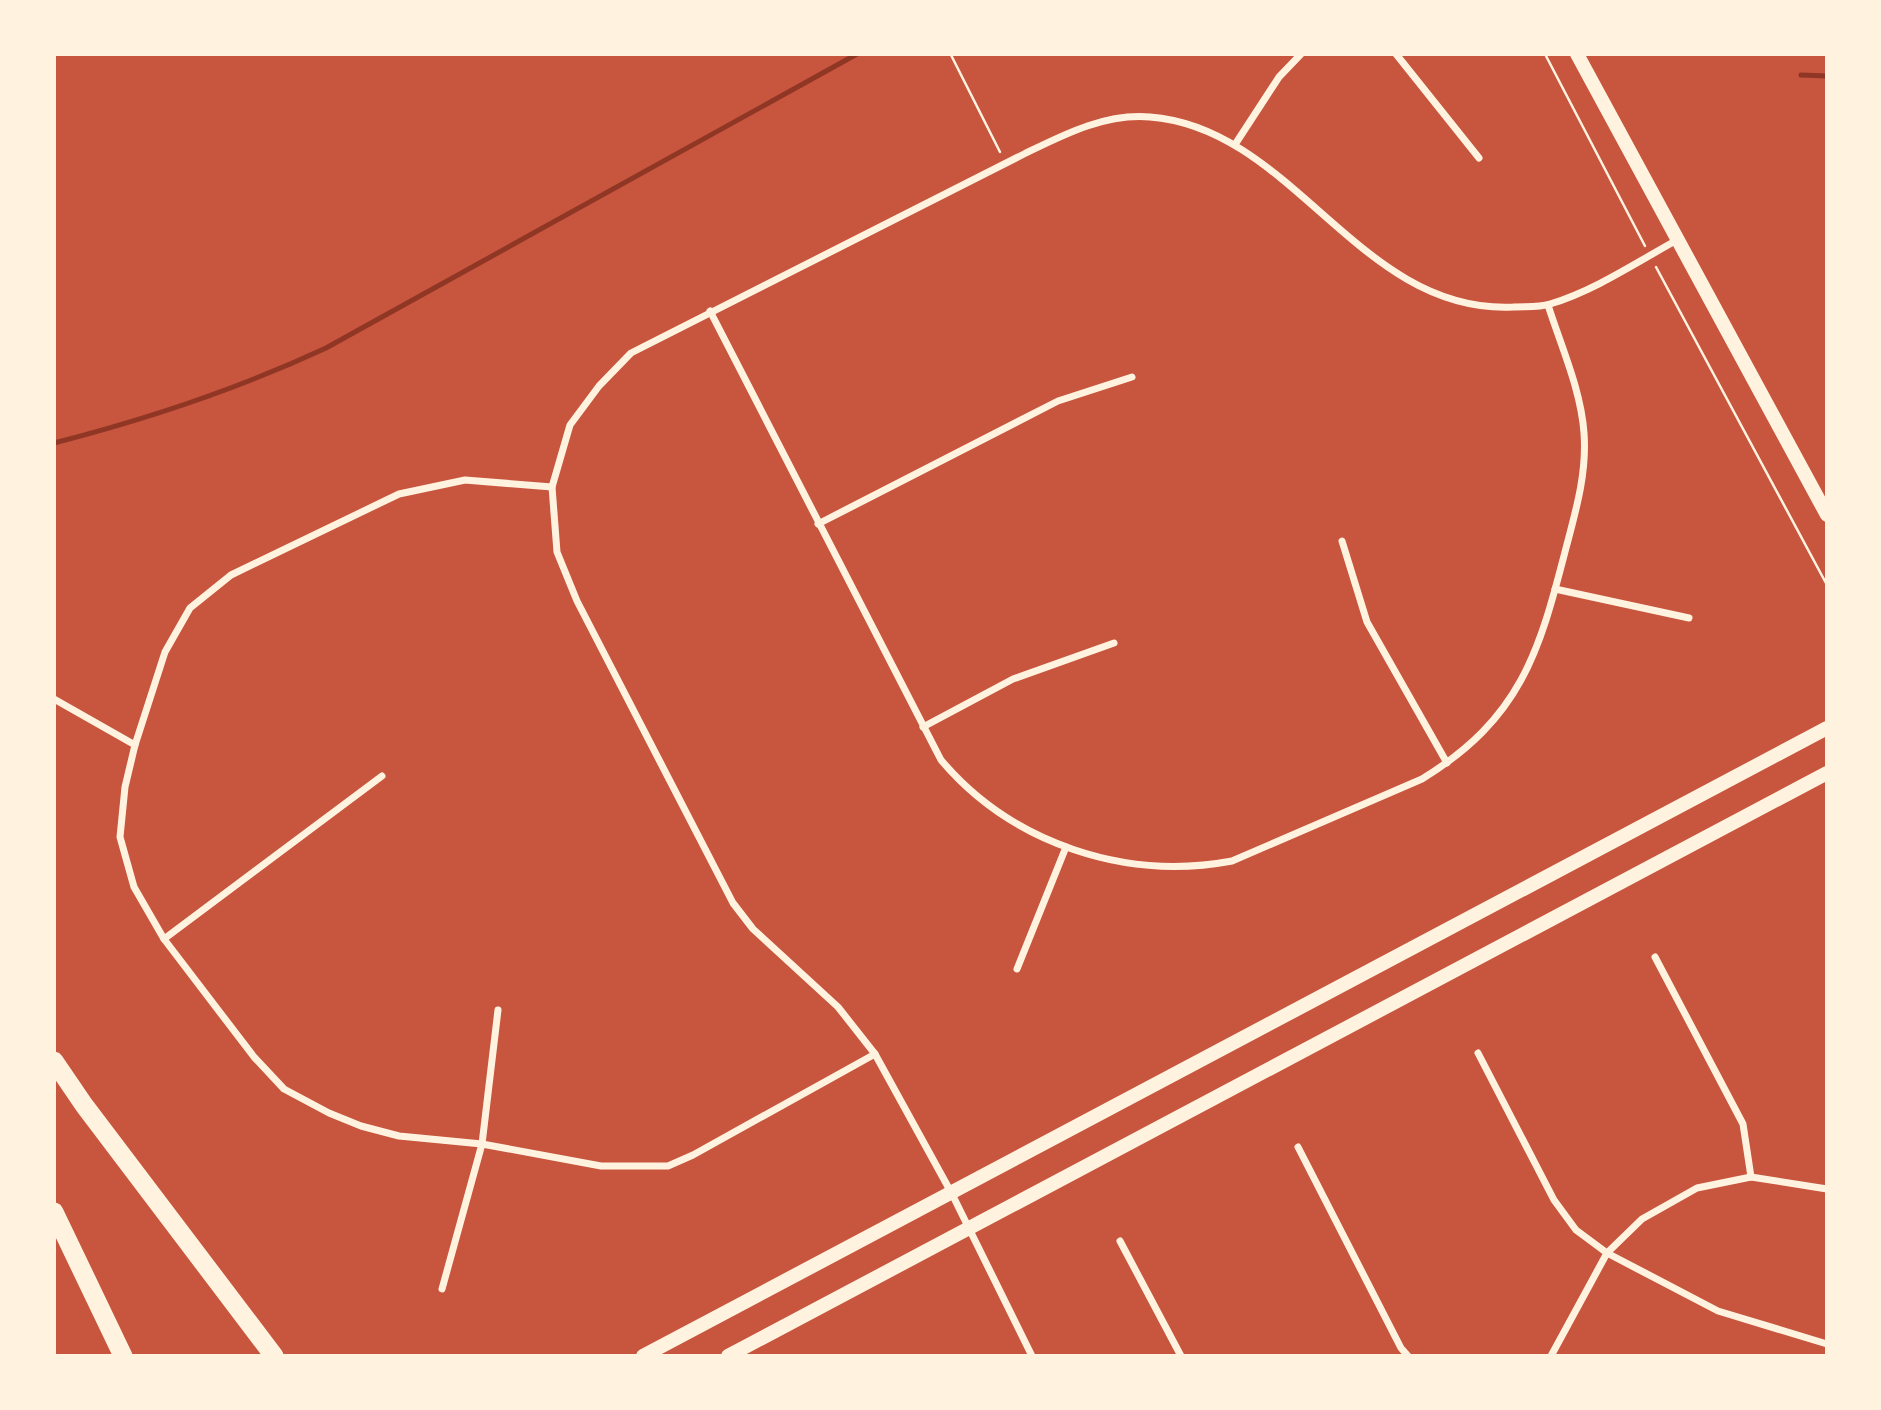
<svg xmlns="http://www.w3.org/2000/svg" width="1881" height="1410" viewBox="0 0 1881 1410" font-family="'Fira Sans',sans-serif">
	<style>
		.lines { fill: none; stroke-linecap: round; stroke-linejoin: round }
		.stream { stroke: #8f3625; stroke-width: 5 }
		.path { stroke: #fff3e0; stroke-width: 2.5 }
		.minor { stroke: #fff3e0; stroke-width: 7 }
		.secondary { stroke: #fff3e0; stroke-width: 14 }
		.motorway { stroke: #fff3e0; stroke-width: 19 }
	</style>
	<rect width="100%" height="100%" fill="#c8553d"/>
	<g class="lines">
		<!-- stream -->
		<g class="stream">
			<polyline points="1801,75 1827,76"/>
			<path d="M54,443C148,419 238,389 326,348L857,54"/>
		</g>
		<!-- path -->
		<g class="path">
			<polyline points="1545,54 1645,246"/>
			<polyline points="951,55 1000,152"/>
			<polyline points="1656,267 1827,585"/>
		</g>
		<!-- minor -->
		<g class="minor">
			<polyline points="1396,54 1479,158"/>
			<polyline points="1236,143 1279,77 1301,54"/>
			<path d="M710,311L941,760C1012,844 1126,881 1232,861L1422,779C1521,718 1539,653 1566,548C1576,510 1587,473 1584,433C1581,390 1561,346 1548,305"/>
			<polyline points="552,487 465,480 399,494 231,575 190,608 165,652 135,745 125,787 120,837 134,887 164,939 254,1057 284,1089 329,1113 361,1126 399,1136 482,1144 601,1166 668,1166 693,1155 875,1054"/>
			<polyline points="818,524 1058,401 1132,377"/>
			<polyline points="1342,541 1367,622 1447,763"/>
			<polyline points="1555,589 1689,618"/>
			<polyline points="54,699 135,745"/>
			<polyline points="923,727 1013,679 1114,643"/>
			<polyline points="164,939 382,776"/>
			<polyline points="1655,957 1743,1124 1751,1177"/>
			<polyline points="1017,969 1066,847"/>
			<polyline points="1478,1053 1554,1200 1576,1230 1607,1253 1718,1311 1827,1344"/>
			<polyline points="1298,1147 1401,1348 1408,1356"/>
			<polyline points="1120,1241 1181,1356"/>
			<polyline points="442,1289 482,1144 498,1010"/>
			<path d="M1032,1356L952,1194L875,1054L838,1007L753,929L733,903L577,601L557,552L552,487L570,425L599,386L631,353L1024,154C1063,135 1105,113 1150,117C1294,128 1359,314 1513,307C1524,306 1538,308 1550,304C1594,291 1637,262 1677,240"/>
			<polyline points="1551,1356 1607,1253 1642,1219 1697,1188 1751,1177 1827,1189"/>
		</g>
		<!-- secondary -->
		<g class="secondary">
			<polyline points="1577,54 1827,515"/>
			<polyline points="643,1356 1827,728"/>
			<polyline points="728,1356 1827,773"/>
		</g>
		<!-- motorway -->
		<g class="motorway">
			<polyline points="54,1061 84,1105 274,1356"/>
			<polyline points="54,1212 123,1356"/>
		</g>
	</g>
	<!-- border -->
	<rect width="1881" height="1410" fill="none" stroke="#fff3e0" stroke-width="112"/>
</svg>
